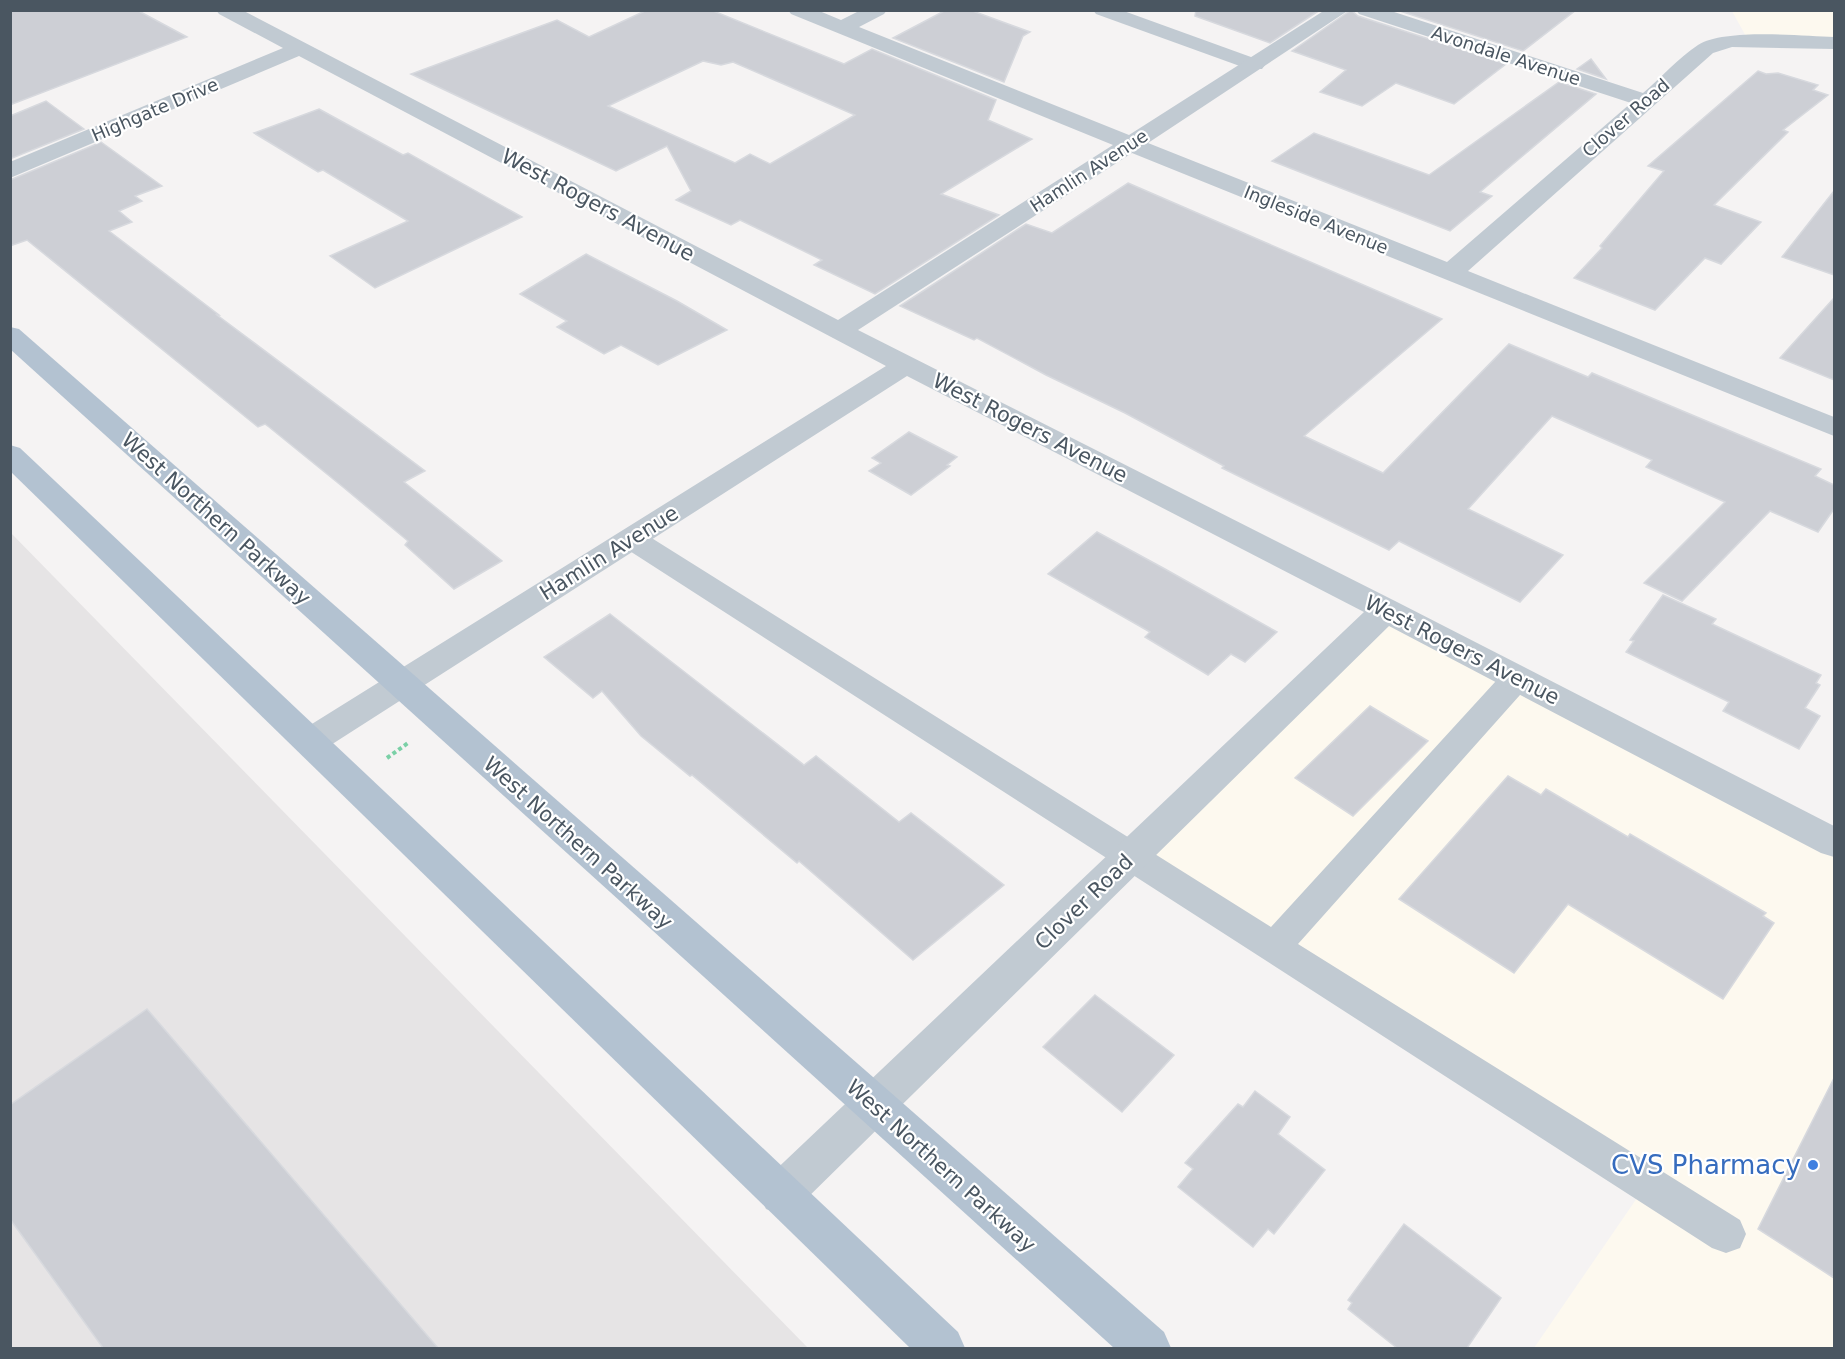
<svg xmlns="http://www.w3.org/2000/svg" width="1845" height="1359" viewBox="0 0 1845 1359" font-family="'DejaVu Sans',sans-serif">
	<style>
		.commercial { fill: #fdf9ef }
		.education { fill: #e6e4e5 }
		.building { fill: #cdcfd5; stroke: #d7d9de; stroke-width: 1.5; fill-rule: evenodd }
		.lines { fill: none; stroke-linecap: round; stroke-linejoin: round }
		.path { stroke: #7ad0a6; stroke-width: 4; stroke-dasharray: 4 3; stroke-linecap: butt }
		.lane { fill: #c1cad2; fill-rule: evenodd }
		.street { fill: #c1cad2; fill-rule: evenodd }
		.primary { fill: #b3c2d1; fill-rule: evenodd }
		.shop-dot { fill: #3f7fe0; stroke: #fff; stroke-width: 2 }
		.labels { text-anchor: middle; stroke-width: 4.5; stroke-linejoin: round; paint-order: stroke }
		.far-street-label { font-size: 18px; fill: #4a5661; stroke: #fff }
		.street-label { font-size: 21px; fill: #4a5661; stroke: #fff }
		.near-shop-label { font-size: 26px; fill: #366cbe; stroke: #fff; text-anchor: end }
	</style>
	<rect width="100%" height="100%" fill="#f5f3f3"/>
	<!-- commercial -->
	<g class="commercial">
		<polygon points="1732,11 1834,11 1834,43 1748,40"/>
		<polygon points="1399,611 1834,837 1834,1348 1534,1348 1648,1182 1134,852"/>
	</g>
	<!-- education -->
	<polygon class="education" points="11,533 808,1348 11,1348"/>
	<!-- building -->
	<g class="building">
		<polygon points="10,10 137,10 187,37 10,105"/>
		<path d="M647,10H711L844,64L872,49L996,100L988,120L1032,139L941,194L999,215L875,294L814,265L822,260L740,220L731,225L676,200L691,191L667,146L616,171L411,74L557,20L589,37ZM703,61L721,65L733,62L855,115L770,164L750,154L735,163L608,106Z"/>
		<polygon points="946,10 970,10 1030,32 1023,36 1004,82 893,38"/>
		<polygon points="1196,10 1320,10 1270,43 1195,16"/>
		<polygon points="1351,10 1358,16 1506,64 1454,104 1396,83 1362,106 1320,92 1346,70 1292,51"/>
		<polygon points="1397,10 1576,10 1523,51"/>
		<polygon points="1591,59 1606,79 1577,69"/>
		<polygon points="1758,71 1766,74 1778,73 1818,85 1813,90 1828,95 1783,130 1788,132 1714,205 1761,222 1721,264 1705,258 1655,310 1574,278 1602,248 1600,246 1664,171 1648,166"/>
		<polygon points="1559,82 1596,94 1480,192 1492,196 1450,231 1272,161 1314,133 1429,175"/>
		<polygon points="46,101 84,129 10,159 10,116"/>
		<polygon points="319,109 403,155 408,153 522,217 375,288 330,256 408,221 323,170 318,172 254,133"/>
		<polygon points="101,142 162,186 135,196 142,201 119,211 132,222 109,231 219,315 217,315 425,471 404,482 502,561 454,589 405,545 408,541 343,487 269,427 265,424 258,427 27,240 10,246 10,180"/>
		<polygon points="1128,183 1442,319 1304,436 1383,473 1509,344 1588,377 1592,373 1821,469 1815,476 1834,485 1834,509 1818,532 1770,511 1682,601 1644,583 1725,502 1646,467 1652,460 1552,416 1468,509 1563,555 1520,602 1399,541 1389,550 1222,468 1224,466 1125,413 1046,375 977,338 974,340 900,306 1026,224 1052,233"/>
		<polygon points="1834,191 1834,275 1782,257"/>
		<polygon points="586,254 677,301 727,330 658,365 621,345 604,354 557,327 567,321 520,294"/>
		<polygon points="1834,298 1834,380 1780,358"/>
		<polygon points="909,432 957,457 947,465 950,466 911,495 869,471 881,463 872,458"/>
		<polygon points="1097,532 1165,569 1277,632 1245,662 1231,654 1208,675 1145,637 1150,632 1048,574"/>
		<polygon points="1663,595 1716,619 1712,624 1821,675 1816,683 1820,685 1805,708 1820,716 1799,749 1723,711 1729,702 1626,652 1634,641 1630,640"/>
		<polygon points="610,614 804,765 816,756 899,822 911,813 1004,885 913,960 799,861 797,863 692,775 690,776 641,736 602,691 593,698 544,657"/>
		<polygon points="1370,706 1428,741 1353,816 1295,778"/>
		<polygon points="1508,776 1541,795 1546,789 1628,837 1630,834 1766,913 1763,916 1774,923 1723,999 1568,904 1514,973 1399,899"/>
		<polygon points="1095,995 1174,1055 1122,1112 1043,1047"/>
		<polygon points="147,1009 438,1348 103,1348 10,1219 10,1105"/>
		<polygon points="1834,1078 1834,1278 1758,1229"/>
		<polygon points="1255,1091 1290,1117 1278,1134 1325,1170 1274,1234 1268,1229 1253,1247 1178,1187 1193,1169 1185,1163 1238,1104 1243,1107"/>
		<polygon points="1404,1224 1501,1298 1467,1348 1397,1348 1348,1309 1352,1303 1348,1300"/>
	</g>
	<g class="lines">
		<!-- path -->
		<polyline class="path" points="387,758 408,743"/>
		<!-- lane -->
		<g class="lane">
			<polygon points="1093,10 1121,10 1262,61 1265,65 1262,69 1248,69 1096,14"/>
			<polygon points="632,530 642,532 1271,927 1506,670 1517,667 1528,670 1532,678 1528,686 1298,944 1740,1220 1746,1234 1740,1248 1726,1253 1712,1248 622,546 618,539 622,532"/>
		</g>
		<!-- street -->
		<path class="street" d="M216,10H242L838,320L1113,145L791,14L788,10H817L841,20L861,10H887L884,14L859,27L1129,135L1325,10H1349L1148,143L1447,262L1631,103L1359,14L1356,10H1388L1643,93C1661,78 1678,58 1698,45C1725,28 1802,36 1834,37V49L1732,47L1713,53L1468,271L1834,417V436L1132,153L858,330L1397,602L1834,826V857L1821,853L1389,626L796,1209L781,1215L766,1209L759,1194L766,1179L1364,612L907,376L323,750L311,754L299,750L294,741L299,732L886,366L299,56L10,178V162L283,48L219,14Z"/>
		<!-- primary -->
		<g class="primary">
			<polygon points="10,327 19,329 1164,1332 1171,1348 1114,1348 10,349"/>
			<polygon points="10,445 20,448 958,1332 965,1348 910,1348 10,471"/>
		</g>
	</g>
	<!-- markers -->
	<circle class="shop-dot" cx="1813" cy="1165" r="6"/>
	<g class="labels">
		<!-- far-street labels -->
		<g class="far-street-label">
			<text transform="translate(1506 56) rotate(18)" y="6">Avondale Avenue</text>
			<text transform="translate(155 110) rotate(-23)" y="6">Highgate Drive</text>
			<text transform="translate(1626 118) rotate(-41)" y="6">Clover Road</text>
			<text transform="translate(1089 171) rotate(-33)" y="6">Hamlin Avenue</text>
			<text transform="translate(1316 220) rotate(22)" y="6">Ingleside Avenue</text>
		</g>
		<!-- street labels -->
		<g class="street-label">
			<text transform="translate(598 205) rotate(28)" y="7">West Rogers Avenue</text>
			<text transform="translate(1030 428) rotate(27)" y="7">West Rogers Avenue</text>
			<text transform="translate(216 519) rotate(42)" y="7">West Northern Parkway</text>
			<text transform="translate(609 553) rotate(-32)" y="7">Hamlin Avenue</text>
			<text transform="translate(1462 650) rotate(27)" y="7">West Rogers Avenue</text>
			<text transform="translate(578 843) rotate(42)" y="7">West Northern Parkway</text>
			<text transform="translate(1084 902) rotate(-44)" y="7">Clover Road</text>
			<text transform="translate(941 1166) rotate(42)" y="7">West Northern Parkway</text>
		</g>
		<!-- near-shop labels -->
		<g class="near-shop-label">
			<text x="1801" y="1174">CVS Pharmacy</text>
		</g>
	</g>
	<!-- border -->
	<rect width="1845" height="1359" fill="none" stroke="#4a5661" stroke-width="24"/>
</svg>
